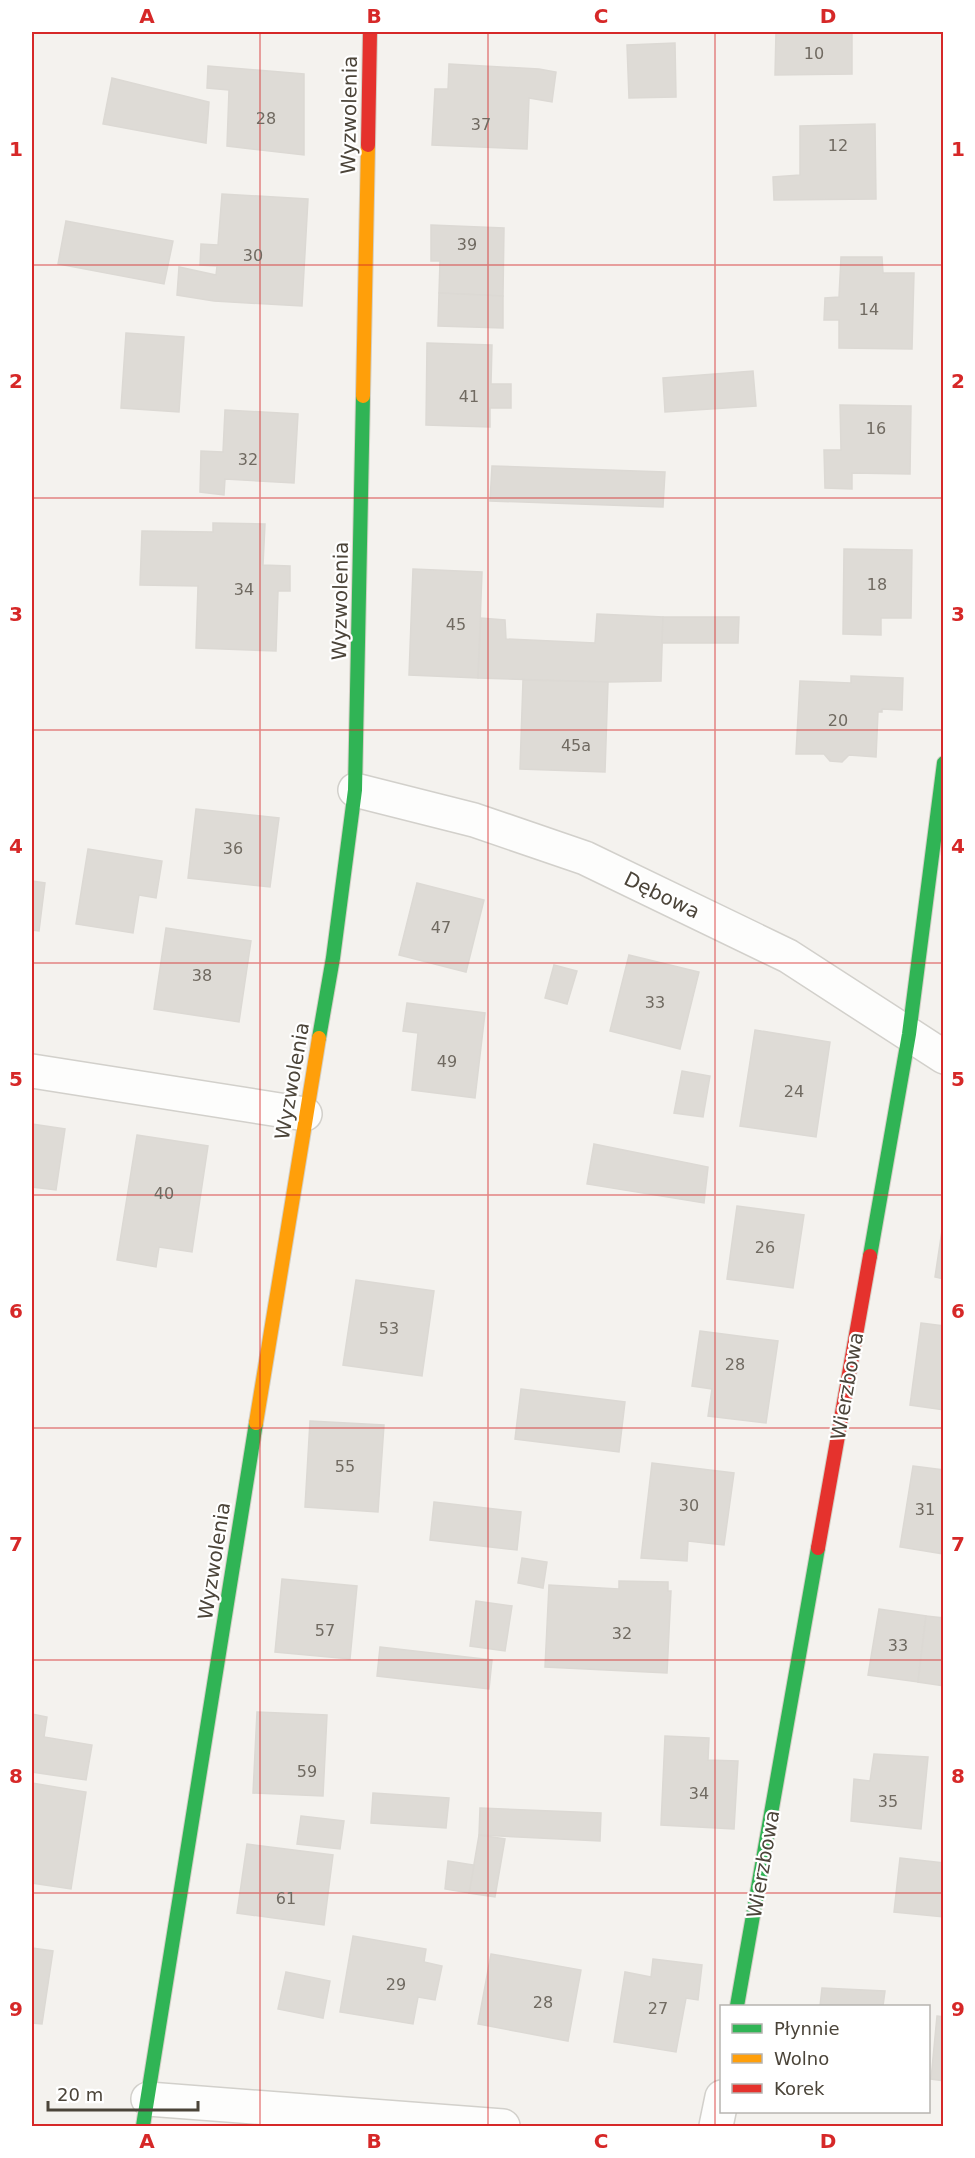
<svg xmlns="http://www.w3.org/2000/svg" width="975" height="2158" viewBox="0 0 975 2158" font-family="'DejaVu Sans',sans-serif">
	<style>
		.building { fill: #dedbd6; stroke: #dcd9d4; stroke-width: 1.5 }
		.lines { fill: none; stroke-linecap: round; stroke-linejoin: round }
		.street-casing { stroke: #d2d0cb; stroke-width: 36 }
		.fast-casing { stroke: #d3cfc5; stroke-width: 16 }
		.slow-casing { stroke: #d3cfc5; stroke-width: 16 }
		.jam-casing { stroke: #d3cfc5; stroke-width: 16 }
		.street { stroke: #fdfdfc; stroke-width: 33 }
		.fast { stroke: #30b455; stroke-width: 14 }
		.slow { stroke: #ff9f0a; stroke-width: 14 }
		.jam { stroke: #e5322d; stroke-width: 14 }
		.grid { fill: none; stroke: #d62828; stroke-width: 1.5; stroke-opacity: 0.55 }
		.labels { text-anchor: middle; stroke-width: 4.5; stroke-linejoin: round; paint-order: stroke }
		.number-label { font-size: 16px; fill: #706a61 }
		.street-label { font-size: 20px; fill: #4b4439; stroke: #fff }
		.neatline { fill: none; stroke: #d62828; stroke-width: 2 }
		.grid-label { font-size: 20px; text-anchor: middle; font-weight: bold; fill: #d62828 }
	</style>
	<rect width="100%" height="100%" fill="#f4f2ee"/>
	<!-- building -->
	<g class="building">
		<polygon points="776,32 852,32 852,74 775,75"/>
		<polygon points="675,43 676,97 629,98 627,45"/>
		<polygon points="449,64 539,69 556,72 552,102 529,98 527,149 432,145 435,89 448,89"/>
		<polygon points="208,66 304,74 304,155 227,146 229,90 207,88"/>
		<polygon points="112,78 209,102 206,143 103,124"/>
		<polygon points="875,124 876,199 774,200 773,177 800,175 800,126"/>
		<polygon points="222,194 308,199 302,306 214,301 177,295 179,267 216,275 217,266 200,265 201,244 218,245"/>
		<polygon points="66,221 173,241 164,284 58,264"/>
		<polygon points="431,225 504,228 503,296 439,293 440,261 431,261"/>
		<polygon points="841,257 882,257 883,273 914,273 912,349 839,348 839,320 824,320 825,298 839,297"/>
		<polygon points="439,293 503,296 503,328 438,326"/>
		<polygon points="126,333 184,337 179,412 121,408"/>
		<polygon points="427,343 492,345 491,384 511,384 511,408 490,408 490,427 426,425"/>
		<polygon points="753,371 756,406 665,412 663,378"/>
		<polygon points="840,405 911,406 910,474 852,473 852,489 825,488 824,450 841,450"/>
		<polygon points="225,410 298,414 294,483 225,479 224,495 200,492 201,451 223,452"/>
		<polygon points="492,466 665,472 663,507 490,501"/>
		<polygon points="213,523 265,524 263,565 290,566 290,591 278,591 276,651 196,648 198,586 140,585 142,531 213,532"/>
		<polygon points="844,549 912,550 911,618 881,618 881,635 843,634"/>
		<polygon points="413,569 482,572 478,678 409,675"/>
		<polygon points="597,614 663,617 661,681 608,682 478,678 481,618 505,620 506,639 595,643"/>
		<polygon points="663,617 739,617 738,643 662,643"/>
		<polygon points="851,676 903,678 902,710 882,709 882,712 878,712 876,757 849,755 842,762 830,761 824,754 796,754 800,681 851,683"/>
		<polygon points="523,680 608,682 605,772 520,769"/>
		<polygon points="196,809 279,818 270,887 188,878"/>
		<polygon points="88,849 162,861 156,898 139,895 133,933 76,924"/>
		<polygon points="32,881 45,883 39,931 32,930"/>
		<polygon points="417,883 484,900 466,972 399,955"/>
		<polygon points="166,928 251,941 239,1022 154,1009"/>
		<polygon points="629,955 699,972 680,1049 610,1031"/>
		<polygon points="554,965 577,971 567,1004 545,998"/>
		<polygon points="407,1003 485,1013 475,1098 412,1090 418,1033 403,1031"/>
		<polygon points="755,1030 830,1042 816,1137 740,1126"/>
		<polygon points="682,1071 710,1076 703,1117 674,1113"/>
		<polygon points="32,1124 65,1129 56,1190 32,1187"/>
		<polygon points="137,1135 208,1146 192,1252 159,1247 156,1267 117,1260"/>
		<polygon points="594,1144 708,1167 704,1203 587,1184"/>
		<polygon points="737,1206 804,1215 793,1288 727,1279"/>
		<polygon points="944,1217 944,1279 935,1277"/>
		<polygon points="356,1280 434,1291 422,1376 343,1365"/>
		<polygon points="921,1323 944,1326 944,1410 910,1405"/>
		<polygon points="700,1331 778,1341 766,1423 708,1416 712,1389 692,1386"/>
		<polygon points="521,1389 625,1402 619,1452 515,1439"/>
		<polygon points="310,1421 384,1425 378,1512 305,1507"/>
		<polygon points="652,1463 734,1473 724,1545 688,1541 687,1561 641,1558"/>
		<polygon points="913,1466 944,1470 944,1554 900,1547"/>
		<polygon points="434,1502 521,1512 517,1550 430,1540"/>
		<polygon points="522,1558 547,1562 543,1588 518,1583"/>
		<polygon points="282,1579 357,1586 350,1659 275,1652"/>
		<polygon points="619,1581 668,1582 668,1591 671,1591 667,1673 545,1667 549,1585 619,1589"/>
		<polygon points="476,1601 512,1606 505,1651 470,1646"/>
		<polygon points="879,1609 926,1616 918,1682 868,1675"/>
		<polygon points="926,1616 944,1618 944,1686 918,1682"/>
		<polygon points="380,1647 492,1660 489,1689 377,1676"/>
		<polygon points="257,1712 327,1715 323,1796 253,1793"/>
		<polygon points="32,1714 47,1717 44,1737 92,1745 86,1780 32,1772"/>
		<polygon points="665,1736 709,1738 708,1760 738,1761 734,1829 661,1825"/>
		<polygon points="874,1754 928,1757 921,1829 851,1821 854,1779 870,1781"/>
		<polygon points="32,1783 86,1792 71,1889 32,1883"/>
		<polygon points="373,1793 449,1798 446,1828 371,1823"/>
		<polygon points="480,1808 601,1813 600,1841 479,1835"/>
		<polygon points="301,1816 344,1821 340,1849 297,1844"/>
		<polygon points="479,1835 505,1839 495,1897 469,1893"/>
		<polygon points="247,1844 333,1855 324,1925 237,1913"/>
		<polygon points="900,1858 944,1863 944,1917 894,1912"/>
		<polygon points="448,1861 474,1865 469,1893 445,1889"/>
		<polygon points="353,1936 426,1949 424,1962 442,1966 435,2000 418,1997 413,2024 340,2012"/>
		<polygon points="32,1948 53,1951 42,2024 32,2023"/>
		<polygon points="491,1954 581,1970 568,2041 478,2024"/>
		<polygon points="653,1959 702,1965 698,2000 686,1998 676,2052 614,2042 625,1972 651,1977"/>
		<polygon points="286,1972 330,1981 323,2018 278,2009"/>
		<polygon points="822,1988 885,1991 883,2006 820,2006"/>
		<polygon points="937,2016 944,2017 944,2081 931,2079"/>
	</g>
	<g class="lines">
		<defs>
			<g id="street">
				<polyline points="355,790 474,820 585,858 788,956 944,1057"/>
				<polyline points="32,1071 305,1114"/>
				<polyline points="148,2099 503,2126"/>
				<polyline points="716,2126 722,2097"/>
			</g>
			<g id="fast">
				<polyline points="319,1038 333,958 355,790 363,396"/>
				<polyline points="870,1256 909,1034 944,763"/>
				<polyline points="737,2006 818,1548"/>
				<polyline points="143,2126 256,1423"/>
			</g>
			<g id="slow">
				<polyline points="363,396 368,145"/>
				<polyline points="256,1423 319,1038"/>
			</g>
			<g id="jam">
				<polyline points="368,145 370,32"/>
				<polyline points="818,1548 870,1256"/>
			</g>
		</defs>
		<!-- street casing -->
		<use href="#street" class="street-casing"/>
		<!-- fast casing -->
		<use href="#fast" class="fast-casing"/>
		<!-- slow casing -->
		<use href="#slow" class="slow-casing"/>
		<!-- jam casing -->
		<use href="#jam" class="jam-casing"/>
		<!-- street -->
		<use href="#street" class="street"/>
		<!-- fast -->
		<use href="#fast" class="fast"/>
		<!-- slow -->
		<use href="#slow" class="slow"/>
		<!-- jam -->
		<use href="#jam" class="jam"/>
	</g>
	<!-- grid -->
	<path class="grid" d="M260,32V2126M488,32V2126M715,32V2126M32,265H944M32,498H944M32,730H944M32,963H944M32,1195H944M32,1428H944M32,1660H944M32,1893H944"/>
	<g class="labels">
		<!-- number labels -->
		<g class="number-label">
			<text x="814" y="59">10</text>
			<text x="266" y="124">28</text>
			<text x="481" y="130">37</text>
			<text x="838" y="151">12</text>
			<text x="467" y="250">39</text>
			<text x="253" y="261">30</text>
			<text x="869" y="315">14</text>
			<text x="469" y="402">41</text>
			<text x="876" y="434">16</text>
			<text x="248" y="465">32</text>
			<text x="877" y="590">18</text>
			<text x="244" y="595">34</text>
			<text x="456" y="630">45</text>
			<text x="838" y="726">20</text>
			<text x="576" y="751">45a</text>
			<text x="233" y="854">36</text>
			<text x="441" y="933">47</text>
			<text x="202" y="981">38</text>
			<text x="655" y="1008">33</text>
			<text x="447" y="1067">49</text>
			<text x="794" y="1097">24</text>
			<text x="164" y="1199">40</text>
			<text x="765" y="1253">26</text>
			<text x="389" y="1334">53</text>
			<text x="735" y="1370">28</text>
			<text x="345" y="1472">55</text>
			<text x="689" y="1511">30</text>
			<text x="925" y="1515">31</text>
			<text x="325" y="1636">57</text>
			<text x="622" y="1639">32</text>
			<text x="898" y="1651">33</text>
			<text x="307" y="1777">59</text>
			<text x="699" y="1799">34</text>
			<text x="888" y="1807">35</text>
			<text x="286" y="1904">61</text>
			<text x="396" y="1990">29</text>
			<text x="543" y="2008">28</text>
			<text x="658" y="2014">27</text>
		</g>
		<!-- street labels -->
		<g class="street-label">
			<text transform="translate(349 115) rotate(-89)" y="7">Wyzwolenia</text>
			<text transform="translate(340 601) rotate(-89)" y="7">Wyzwolenia</text>
			<text transform="translate(662 895) rotate(26)" y="7">Dębowa</text>
			<text transform="translate(292 1081) rotate(-80)" y="7">Wyzwolenia</text>
			<text transform="translate(847 1386) rotate(-80)" y="7">Wierzbowa</text>
			<text transform="translate(214 1561) rotate(-81)" y="7">Wyzwolenia</text>
			<text transform="translate(763 1864) rotate(-80)" y="7">Wierzbowa</text>
		</g>
	</g>
	<!-- border -->
	<rect width="975" height="2158" fill="none" stroke="#ffffff" stroke-width="66"/>
	<!-- legend -->
	<rect x="720" y="2005" width="210" height="108" fill="#ffffff" stroke="#b7b4b0" stroke-width="1.5"/>
	<rect x="732" y="2024" width="30" height="9" fill="#30b455" stroke="#b7b4b0" stroke-width="1.5"/>
	<text x="774" y="2035" font-size="18" fill="#4b4439">Płynnie</text>
	<rect x="732" y="2054" width="30" height="9" fill="#ff9f0a" stroke="#b7b4b0" stroke-width="1.5"/>
	<text x="774" y="2065" font-size="18" fill="#4b4439">Wolno</text>
	<rect x="732" y="2084" width="30" height="9" fill="#e5322d" stroke="#b7b4b0" stroke-width="1.5"/>
	<text x="774" y="2095" font-size="18" fill="#4b4439">Korek</text>
	<!-- scale -->
	<path d="M48 2101v9h150v-9" fill="none" stroke="#4b4439" stroke-width="3"/>
	<text x="57" y="2101" font-size="18" fill="#4b4439" stroke="#ffffff" stroke-width="4.5" paint-order="stroke">20 m</text>
	<rect x="33" y="33" width="909" height="2092" class="neatline"/>
	<g class="grid-label">
		<text x="147" y="23">A</text>
		<text x="374" y="23">B</text>
		<text x="601" y="23">C</text>
		<text x="828" y="23">D</text>
		<text x="16" y="156">1</text>
		<text x="958" y="156">1</text>
		<text x="16" y="388">2</text>
		<text x="958" y="388">2</text>
		<text x="16" y="621">3</text>
		<text x="958" y="621">3</text>
		<text x="16" y="853">4</text>
		<text x="958" y="853">4</text>
		<text x="16" y="1086">5</text>
		<text x="958" y="1086">5</text>
		<text x="16" y="1318">6</text>
		<text x="958" y="1318">6</text>
		<text x="16" y="1551">7</text>
		<text x="958" y="1551">7</text>
		<text x="16" y="1783">8</text>
		<text x="958" y="1783">8</text>
		<text x="16" y="2016">9</text>
		<text x="958" y="2016">9</text>
		<text x="147" y="2148">A</text>
		<text x="374" y="2148">B</text>
		<text x="601" y="2148">C</text>
		<text x="828" y="2148">D</text>
	</g>
</svg>
